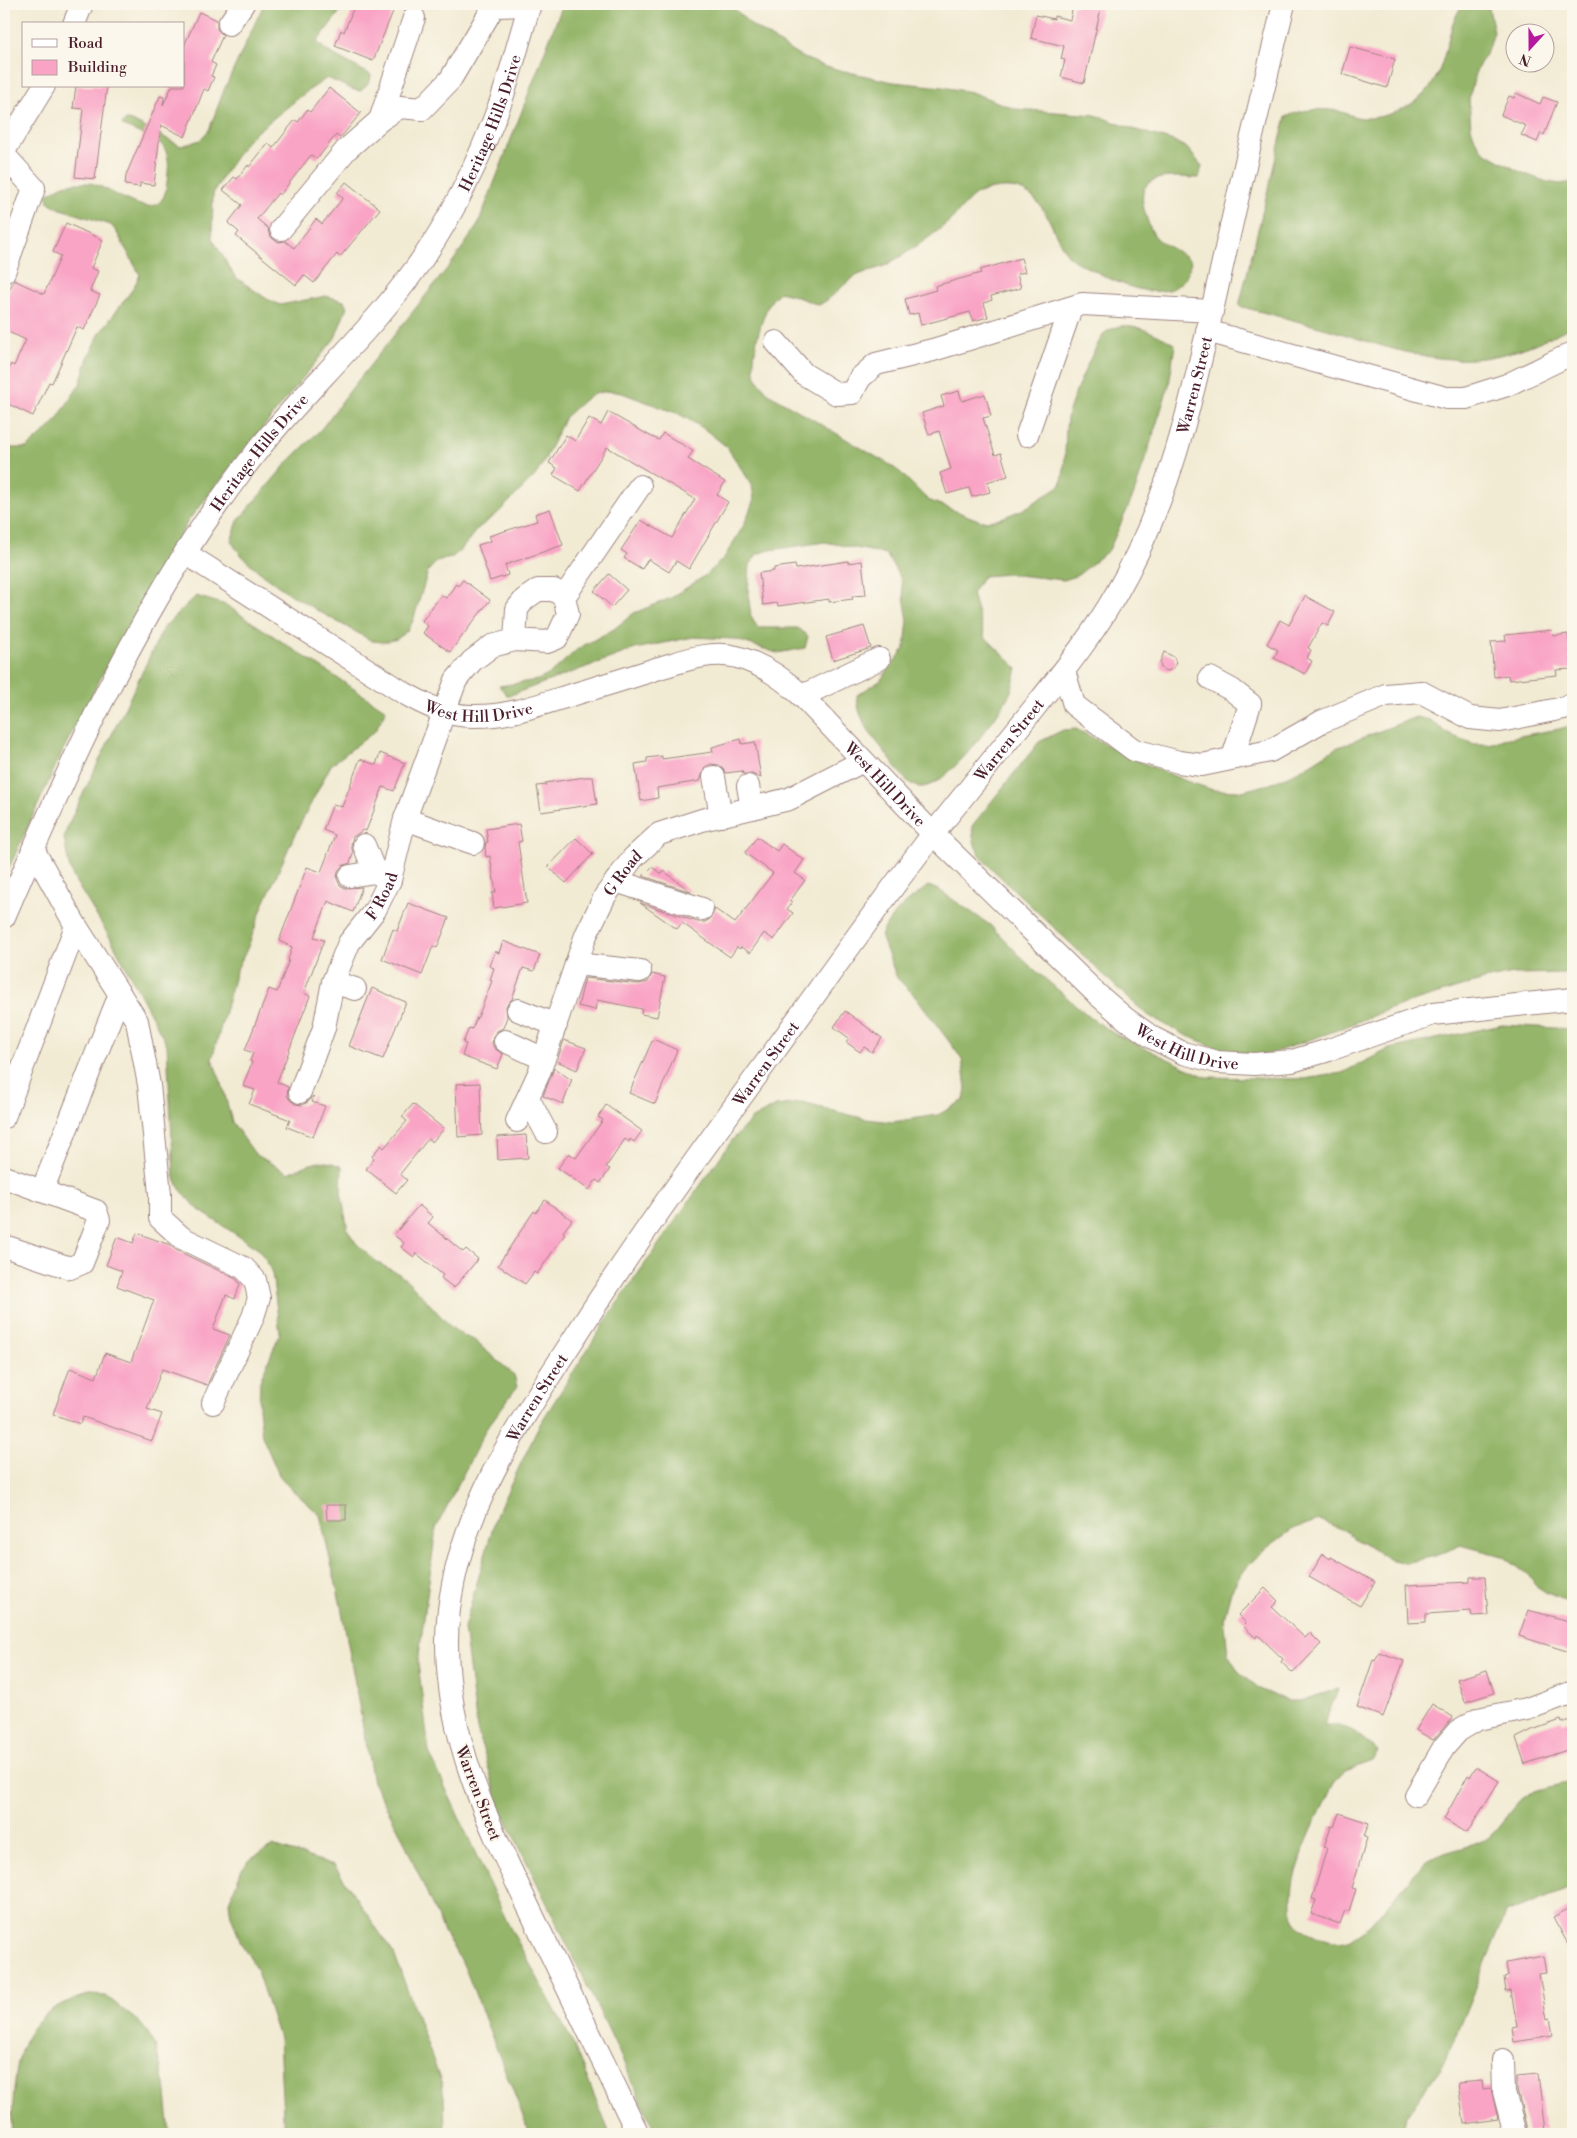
<svg xmlns="http://www.w3.org/2000/svg" width="1577" height="2138" viewBox="0 0 1577 2138" font-family="'Libre Bodoni',serif">
	<style>
		.forest { fill: #95b66a; stroke: #706a4a }
		.building { fill: #f9a3c5 }
		.lines { fill: none; stroke-linecap: round; stroke-linejoin: round }
		.minor-casing { stroke: #9e8580; stroke-width: 24 }
		.minor { stroke: #fff; stroke-width: 22 }
		.labels { text-anchor: middle; stroke-width: 4; stroke-linejoin: round; paint-order: stroke }
		.street-label { font-size: 16px; fill: #4a1f2b; stroke: #fbf7ec }
	</style>
	<rect width="100%" height="100%" fill="#fbf7ec"/>
	<filter id="ink" filterUnits="userSpaceOnUse"><feTurbulence type="fractalNoise" baseFrequency=".02" numOctaves="2"/><feDisplacementMap in="SourceGraphic" scale="10" xChannelSelector="R" yChannelSelector="G"/><feConvolveMatrix kernelMatrix="1 2 1 2 8 2 1 2 1" color-interpolation-filters="sRGB"/></filter>
	<filter id="wash" filterUnits="userSpaceOnUse"><feTurbulence type="fractalNoise" baseFrequency=".0096" numOctaves="4" result="noise"/><feDisplacementMap in="SourceGraphic" scale="20" xChannelSelector="R" yChannelSelector="G"/><feGaussianBlur stdDeviation="1.12" result="paint"/><feColorMatrix in="noise" values="0 0 0 0 0 0 0 0 0 0 0 0 0 0 0 0 0 1.4 0 .05"/><feComposite in="paint" operator="in"/></filter>
	<g filter="url(#wash)">
		<rect width="100%" height="100%" fill="#f2ebd4"/>
		<!-- forest -->
		<g class="forest">
			<path d="M264,4H343L341,10L317,42L327,51L371,75L370,81L361,91L354,90L327,78L305,93L255,133L245,143L224,174L213,194L212,238L235,277L267,299L280,305L326,296L344,301L347,307L335,338L188,521L111,658L63,750L4,879V448H27L54,424L80,384L88,358L100,333L132,290L140,275L116,231L111,225L61,209L48,202L47,195C52,192 58,187 64,185C71,183 87,182 94,184C112,189 152,223 164,196C167,189 167,181 168,173C172,135 148,140 122,125L126,120L132,121L181,146L200,140L209,130L224,90Z"/>
			<path d="M563,4H730L751,25L799,56L826,67L893,82L942,87L971,92L1015,109L1095,115L1136,130L1174,141L1186,147L1202,166L1199,178C1171,177 1132,170 1145,213C1148,222 1151,234 1159,240C1169,248 1181,252 1191,261C1183,311 1125,288 1095,271C1087,267 1075,263 1069,256C1052,236 1048,200 1020,190C1008,186 991,188 979,193C967,199 957,216 946,224C931,237 904,255 886,265C876,270 861,272 851,279C840,288 832,298 819,305L792,295L779,292C777,295 773,298 771,301C762,314 750,359 755,373C757,381 763,387 768,393L890,465L901,473L928,500L981,521L997,520L1024,509L1061,485C1067,463 1064,441 1067,419C1069,405 1096,341 1106,332C1109,330 1114,328 1117,327C1135,321 1159,336 1175,344L1169,385L1134,494L1109,550L1078,575L1064,580L1008,574L983,576L972,594L985,637L1017,668C1015,677 1013,689 1008,697C995,719 946,790 919,787C905,785 893,762 885,752C871,735 857,717 857,695L880,681L905,648L908,620L901,579L886,554L825,542L770,550L757,554L750,565L748,592L751,617L758,628H798L808,636L805,648L777,653L734,639L693,637L635,649L508,696L499,686L538,680L550,674L579,648L614,629L634,613L671,598L706,575L724,558L744,525L754,499L752,485L727,447L703,428L679,414L622,393L610,391L596,393L584,400L565,417L543,463L535,476L498,513L477,529L461,550L451,558L437,561L428,571L413,621L407,631L397,639L384,642L372,641C332,618 254,580 231,541L238,521L288,462L322,428L352,388L454,260L478,225Z"/>
			<path d="M1463,4H1488L1494,32L1490,45L1476,71L1469,99L1471,128L1476,141L1484,152L1520,172L1547,182L1560,184L1573,182V326C1548,338 1523,351 1495,356C1438,368 1381,345 1327,329C1298,321 1268,314 1239,306L1286,117C1302,109 1320,108 1338,111C1347,113 1355,118 1364,118C1384,119 1410,108 1424,94C1450,68 1443,32 1463,4Z"/>
			<path d="M196,596L226,605L386,710L375,731L331,765L294,836L262,908L248,947L236,971L212,1059L222,1084L232,1122L255,1154L288,1173C309,1165 321,1156 342,1167L341,1192L348,1231L356,1243L376,1262L399,1274L410,1283L451,1327L462,1335L474,1340L514,1375L517,1387L486,1429L436,1528L418,1663L429,1752L508,1924L572,2041L610,2134H530L465,1968L444,1932L401,1834L373,1782L341,1606L320,1515L288,1486L279,1475L262,1436L259,1407L260,1381L280,1333L272,1273L266,1260L258,1249L199,1210L180,1189L174,1176L167,1045L112,941L74,879L69,866L64,838L68,825L164,627Z"/>
			<path d="M1416,717L1430,720L1450,735L1475,744H1490L1503,739L1559,729L1573,725V973L1513,974L1484,980L1392,1008L1340,1029L1264,1056L1222,1050L1183,1034L1148,1015L1127,997L988,865C976,852 973,843 972,826L1039,742L1063,730L1076,729L1136,760L1186,781L1213,790L1242,791L1270,784L1299,771L1336,748Z"/>
			<path d="M928,886L939,890L990,925L1029,965L1092,1019L1115,1034L1206,1077L1304,1079L1342,1073L1389,1049L1502,1025L1573,1029V1604L1547,1593L1535,1585L1527,1573L1502,1556L1461,1545L1435,1556L1405,1563L1392,1560L1357,1540L1346,1531L1319,1520L1293,1529L1261,1552L1241,1574L1231,1591L1224,1617L1228,1654L1239,1672L1260,1689L1287,1701H1300L1338,1689L1324,1725C1350,1725 1360,1734 1378,1751L1372,1761L1345,1771L1336,1780C1322,1810 1258,1919 1315,1936C1326,1939 1340,1945 1351,1939C1383,1921 1398,1886 1424,1863C1436,1852 1470,1848 1485,1840C1497,1833 1509,1811 1520,1800C1532,1788 1557,1786 1573,1782V1886L1506,1913L1445,2061L1407,2116L1404,2134H656L613,2039L499,1805L477,1729L464,1628L497,1513L540,1424L616,1305L733,1139L752,1119L776,1106L802,1103L866,1119L892,1122L938,1115L964,1100L966,1088L962,1059L917,998L897,978L881,936C890,913 909,901 928,886Z"/>
			<polygon points="273,1846 334,1865 394,1954 442,2084 444,2097 445,2134 284,2134 279,2038 256,1968 241,1943 231,1916 229,1902 242,1869 251,1859"/>
			<path d="M89,1995L106,1996L140,2023L148,2033L155,2045L165,2084L170,2134H11C16,2068 11,2013 89,1995Z"/>
		</g>
		<g id="blocks">
			<!-- building -->
			<g class="building">
				<polygon points="355,4 396,4 373,61 335,46 341,30 344,32"/>
				<polygon points="1077,4 1102,4 1084,83 1061,77 1065,60 1061,59 1064,46 1031,38 1036,15 1054,19 1054,16 1070,20 1073,6 1077,6"/>
				<polygon points="199,12 217,20 217,29 223,35 211,62 216,65 211,76 214,77 208,91 204,89 185,137 161,125 154,185 140,183 140,187 125,185 126,175 160,96 164,97 163,105 172,86 184,86 184,46"/>
				<polygon points="1350,47 1395,59 1387,88 1342,74"/>
				<polygon points="76,86 107,86 95,179 75,177 83,109 73,108"/>
				<polygon points="329,88 361,113 340,138 336,135 317,159 311,155 280,195 278,193 257,219 268,228 269,234 273,239 279,242 285,241 294,248 316,219 322,224 343,198 337,193 346,182 380,209 340,257 337,254 314,283 304,275 296,285 236,236 239,232 228,223 242,205 223,190 234,177 237,179 248,165 249,167 268,143 273,148 295,120 298,122 307,110 310,112"/>
				<polygon points="1516,93 1540,104 1543,97 1557,102 1544,135 1541,133 1537,142 1521,135 1526,126 1501,115 1509,96 1514,98"/>
				<polygon points="66,223 103,240 91,268 98,271 90,291 100,295 84,330 77,327 52,383 49,382 33,416 4,402 4,381 11,364 14,366 26,340 4,330 4,301 14,280 44,294 61,256 53,252"/>
				<polygon points="1021,258 1025,272 1017,274 1021,288 991,296 992,300 984,303 988,317 973,321 970,312 921,325 918,313 909,315 905,299 936,290 935,286 981,273 980,270"/>
				<polygon points="959,391 962,401 985,394 991,416 983,418 995,455 1001,453 1008,476 987,482 990,492 972,497 969,488 947,494 940,473 951,469 939,431 929,435 922,413 944,406 941,396"/>
				<polygon points="608,412 652,437 659,440 663,433 693,451 688,459 725,482 717,495 728,502 689,569 676,561 669,572 648,559 642,569 624,558 627,554 621,550 641,520 672,538 695,499 607,447 580,491 553,475 557,468 549,463 566,435 575,441 589,418 601,425"/>
				<polygon points="550,509 563,545 505,565 508,575 490,581 478,545 491,541 489,536 537,521 535,514"/>
				<polygon points="848,561 848,563 862,561 866,595 852,596 853,599 829,602 829,599 778,606 777,603 763,605 759,573 774,571 774,568 795,565 796,569"/>
				<polygon points="609,574 627,590 612,607 594,591"/>
				<polygon points="463,580 490,600 450,652 423,633 428,626 422,621 441,595 446,598 456,584 458,586"/>
				<polygon points="1305,596 1335,612 1328,626 1322,623 1308,648 1311,650 1307,658 1312,661 1305,674 1274,658 1278,650 1267,644 1280,620 1289,625"/>
				<polygon points="864,626 871,648 833,660 826,637"/>
				<polygon points="1552,630 1553,636 1568,634 1572,669 1556,670 1557,675 1509,680 1508,675 1494,677 1491,642 1506,641 1505,635"/>
				<polygon points="1164,652 1174,657 1176,663 1173,669 1167,671 1161,668 1160,662"/>
				<polygon points="741,739 742,744 755,742 761,778 752,774 743,774 742,771 726,773 719,765 711,764 705,767 700,781 657,788 658,798 641,801 635,764 647,762 647,758 662,756 662,759 713,752 712,747"/>
				<polygon points="380,753 405,763 394,791 383,787 366,831 363,830 353,837 351,844 353,854 350,863 342,866 338,871 337,879 340,885 345,888 362,887 353,912 328,901 314,937 324,940 304,993 310,996 277,1082 288,1087 287,1095 290,1100 295,1104 302,1105 308,1102 313,1096 314,1097 312,1102 325,1106 313,1137 287,1127 290,1120 249,1104 255,1090 243,1086 252,1062 250,1061 253,1053 245,1050 269,989 277,992 289,960 288,960 292,947 279,941 307,867 321,872 335,835 323,830 333,804 342,807 360,759 376,765"/>
				<polygon points="585,777 593,777 597,804 541,812 537,786 546,785 545,783"/>
				<polygon points="519,824 522,841 518,842 527,903 494,908 492,893 496,892 490,856 486,857 485,848 486,842 488,842 486,829"/>
				<polygon points="757,837 777,851 782,844 804,860 795,873 805,880 790,901 792,902 787,909 793,913 774,940 764,933 750,953 741,947 740,949 737,947 730,957 682,923 677,929 640,903 698,922 705,922 710,919 715,909 735,923 773,873 745,853"/>
				<polygon points="576,838 593,854 566,883 548,867"/>
				<polygon points="652,867 662,874 664,871 691,892 643,876"/>
				<polygon points="408,903 449,918 437,948 433,946 422,975 382,959 393,929 397,931"/>
				<polygon points="503,941 540,955 534,971 523,968 512,999 506,1006 507,1017 503,1028 497,1031 493,1036 492,1043 494,1048 503,1054 497,1069 462,1056 466,1044 463,1043 469,1028 472,1029 477,1017 478,1017 492,981 490,980 494,968 489,966 495,951 499,953"/>
				<polygon points="652,974 665,977 657,1017 641,1014 642,1009 597,1000 595,1010 578,1006 585,978 639,984 648,982"/>
				<polygon points="372,988 406,1002 383,1059 349,1046"/>
				<polygon points="845,1011 882,1038 872,1052 864,1047 860,1052 846,1042 849,1038 834,1027"/>
				<polygon points="653,1039 677,1050 655,1104 629,1093"/>
				<polygon points="564,1040 586,1048 577,1070 557,1061"/>
				<polygon points="554,1068 570,1079 572,1079 563,1104 543,1096"/>
				<polygon points="480,1083 482,1135 458,1137 456,1084"/>
				<polygon points="413,1104 444,1129 432,1142 428,1139 400,1174 407,1180 396,1193 366,1169 374,1159 372,1156 381,1145 384,1148 407,1121 402,1117"/>
				<polygon points="606,1105 642,1131 634,1142 630,1139 629,1142 625,1139 606,1167 610,1169 600,1183 596,1180 589,1190 558,1168 569,1153 576,1158 603,1120 598,1117"/>
				<polygon points="526,1135 528,1158 498,1160 497,1137"/>
				<polygon points="545,1200 572,1220 563,1232 565,1234 537,1274 534,1272 525,1284 498,1265 534,1211 536,1213"/>
				<polygon points="419,1205 433,1217 428,1223 463,1252 466,1249 478,1259 454,1288 441,1278 443,1275 416,1253 414,1257 401,1247 404,1243 394,1235"/>
				<polygon points="137,1233 170,1245 176,1250 236,1279 240,1284 235,1299 226,1295 213,1329 230,1335 207,1385 162,1369 147,1409 162,1414 152,1441 83,1417 80,1424 53,1414 70,1368 96,1378 105,1353 131,1362 154,1300 117,1286 122,1271 106,1265 117,1237 133,1243"/>
				<polygon points="326,1505 346,1505 346,1520 327,1520"/>
				<polygon points="1323,1554 1330,1559 1331,1557 1375,1582 1360,1606 1309,1577"/>
				<polygon points="1470,1577 1485,1577 1488,1615 1472,1616 1471,1611 1426,1614 1426,1622 1408,1623 1406,1585 1470,1582"/>
				<polygon points="1265,1588 1278,1601 1272,1607 1305,1638 1310,1633 1321,1644 1293,1673 1281,1662 1283,1659 1258,1635 1256,1638 1243,1626 1246,1623 1238,1615"/>
				<polygon points="1528,1610 1573,1622 1573,1653 1519,1636"/>
				<polygon points="1379,1652 1404,1661 1383,1717 1357,1707 1373,1660 1375,1661"/>
				<polygon points="1487,1670 1494,1693 1465,1702 1457,1679"/>
				<polygon points="1432,1704 1453,1717 1433,1740 1416,1730"/>
				<polygon points="1573,1719 1573,1748 1525,1764 1516,1738 1532,1730 1561,1720 1562,1723"/>
				<polygon points="1476,1767 1499,1781 1467,1833 1444,1819 1468,1775 1470,1777"/>
				<polygon points="1339,1813 1369,1823 1364,1836 1367,1838 1352,1888 1356,1889 1349,1911 1345,1910 1340,1924 1311,1914 1316,1900 1312,1899 1327,1848 1324,1847 1331,1826 1334,1827"/>
				<polygon points="1568,1909 1573,1919 1573,1953 1553,1917"/>
				<polygon points="1543,1956 1546,1973 1539,1974 1547,2020 1550,2019 1553,2036 1514,2042 1512,2027 1517,2026 1511,1991 1506,1992 1504,1977 1508,1976 1506,1963"/>
				<polygon points="1538,2074 1545,2131 1528,2133 1517,2090 1517,2076"/>
				<polygon points="1482,2081 1483,2089 1491,2088 1498,2119 1464,2124 1458,2083"/>
			</g>
		</g>
	</g>
	<g filter="url(#ink)">
		<use href="#blocks" fill-opacity="0" stroke="#9e8580" stroke-width="1"/>
		<g class="lines">
			<defs>
				<g id="minor">
					<polyline points="74,24 82,4"/>
					<polyline points="229,24 243,4"/>
					<polyline points="380,120 414,18"/>
					<polyline points="4,151 44,86"/>
					<polyline points="4,155 34,188 4,272"/>
					<polyline points="281,229 346,150 380,120 400,107 422,109 450,80 494,6 529,5"/>
					<polyline points="1207,331 1446,398 1466,398 1507,385 1573,353"/>
					<polyline points="776,342 804,374 837,394 852,393 860,378 876,364 933,350 1082,304 1212,311"/>
					<polyline points="1027,435 1071,308"/>
					<path id="s1" d="M185,553L404,693C425,705 447,716 472,716C505,717 536,706 568,696C598,687 629,678 659,668C683,661 711,650 737,657C762,664 783,678 802,696L933,834L1098,995L1126,1019L1153,1038L1183,1053L1217,1062L1254,1064L1292,1061L1329,1050L1433,1014L1573,999"/>
					<polyline points="564,597 640,486"/>
					<polyline points="1064,671 1074,705 1134,750 1179,762 1202,765 1270,751 1321,722 1386,695 1421,692 1470,718 1500,721 1564,708 1573,704"/>
					<polyline points="1210,678 1232,690 1250,704 1233,757"/>
					<polyline points="802,696 879,659"/>
					<polyline points="714,777 721,816"/>
					<polyline points="748,786 752,808"/>
					<polyline points="405,819 473,843"/>
					<polyline points="364,845 375,872"/>
					<polyline points="33,849 76,926 137,1021 149,1085 160,1194 160,1218 182,1238 244,1268 255,1280 259,1298 253,1317 213,1403"/>
					<polyline points="350,876 375,872 390,880"/>
					<polyline points="616,881 702,909"/>
					<path id="s2" d="M4,917C65,775 128,632 217,505C238,475 259,447 283,420C324,374 369,330 407,280C448,227 478,164 501,101C512,69 520,36 530,4"/>
					<polyline points="576,964 640,971"/>
					<polyline points="333,982 355,989"/>
					<polyline points="518,1010 556,1025"/>
					<polyline points="505,1041 544,1059"/>
					<path id="s3" d="M300,1092L324,1028L333,982L349,943L375,910L390,880L405,819L456,680L472,661L492,646L515,640L547,642L557,638L568,614L564,597L554,590H538L525,599L517,609L515,640"/>
					<polyline points="528,1098 546,1132"/>
					<polyline points="4,1117 76,926"/>
					<path id="s4" d="M517,1121L539,1073L586,935L605,896L633,858L659,834L702,820L789,799L863,761"/>
					<polyline points="4,1177 96,1211 99,1220 82,1263 70,1268 4,1246"/>
					<polyline points="42,1191 120,994"/>
					<polyline points="1416,1795 1444,1747 1458,1731 1478,1719 1527,1709 1573,1692"/>
					<polyline points="1503,2060 1504,2092 1515,2134"/>
					<path id="s5" d="M638,2134C604,2065 571,1996 538,1927C495,1837 447,1746 447,1643C447,1524 521,1421 582,1326C643,1231 710,1140 776,1049C828,977 879,904 933,834C968,790 1004,746 1039,702C1066,668 1094,633 1116,594C1175,492 1197,376 1223,262C1242,176 1263,90 1284,4"/>
				</g>
			</defs>
			<!-- minor casing -->
			<use href="#minor" class="minor-casing"/>
			<!-- minor -->
			<use href="#minor" class="minor"/>
		</g>
	</g>
	<g class="labels">
		<!-- street labels -->
		<g class="street-label">
			<text dy="6" stroke="none"><textPath href="#s2" startOffset="938">Heritage Hills Drive</textPath></text>
			<text dy="6" stroke="none"><textPath href="#s5" startOffset="2011">Warren Street</textPath></text>
			<text dy="6" stroke="none"><textPath href="#s2" startOffset="532">Heritage Hills Drive</textPath></text>
			<text dy="6" stroke="none"><textPath href="#s1" startOffset="339">West Hill Drive</textPath></text>
			<text dy="6" stroke="none"><textPath href="#s5" startOffset="1606">Warren Street</textPath></text>
			<text dy="6" stroke="none"><textPath href="#s1" startOffset="804">West Hill Drive</textPath></text>
			<text dy="6" stroke="none"><textPath href="#s4" startOffset="271">G Road</textPath></text>
			<text dy="6" stroke="none"><textPath href="#s3" startOffset="215">F Road</textPath></text>
			<text dy="6" stroke="none"><textPath href="#s1" startOffset="1209">West Hill Drive</textPath></text>
			<text dy="6" stroke="none"><textPath href="#s5" startOffset="1201">Warren Street</textPath></text>
			<text dy="6" stroke="none"><textPath href="#s5" startOffset="796">Warren Street</textPath></text>
			<text transform="translate(479 1793) rotate(69)" y="6">Warren Street</text>
		</g>
	</g>
	<!-- margin -->
	<rect width="1577" height="2138" fill="none" stroke="#fbf7ec" stroke-width="20"/>
	<!-- legend -->
	<rect x="22" y="22" width="162" height="65" fill="#fbf7ec" stroke="#b4a19f"/>
	<rect x="32" y="39" width="25" height="8" fill="#ffffff" stroke="#b4a19f"/>
	<text x="68" y="48" font-size="15" fill="#4a1f2b">Road</text>
	<rect x="32" y="60" width="25" height="15" fill="#f9a3c5" stroke="#b4a19f"/>
	<text x="68" y="72" font-size="15" fill="#4a1f2b">Building</text>
	<!-- north arrow -->
	<g transform="translate(1530 48) rotate(201)"><circle r="24" fill="#fbf7ec" stroke="#b4a19f"/>
	<path d="M0-4L9 19L0 12L-9 19Z" fill="#b5179e"/>
	<text y="-8" font-size="14" font-weight="bold" text-anchor="middle" fill="#4a1f2b">N</text>
	</g>
</svg>
